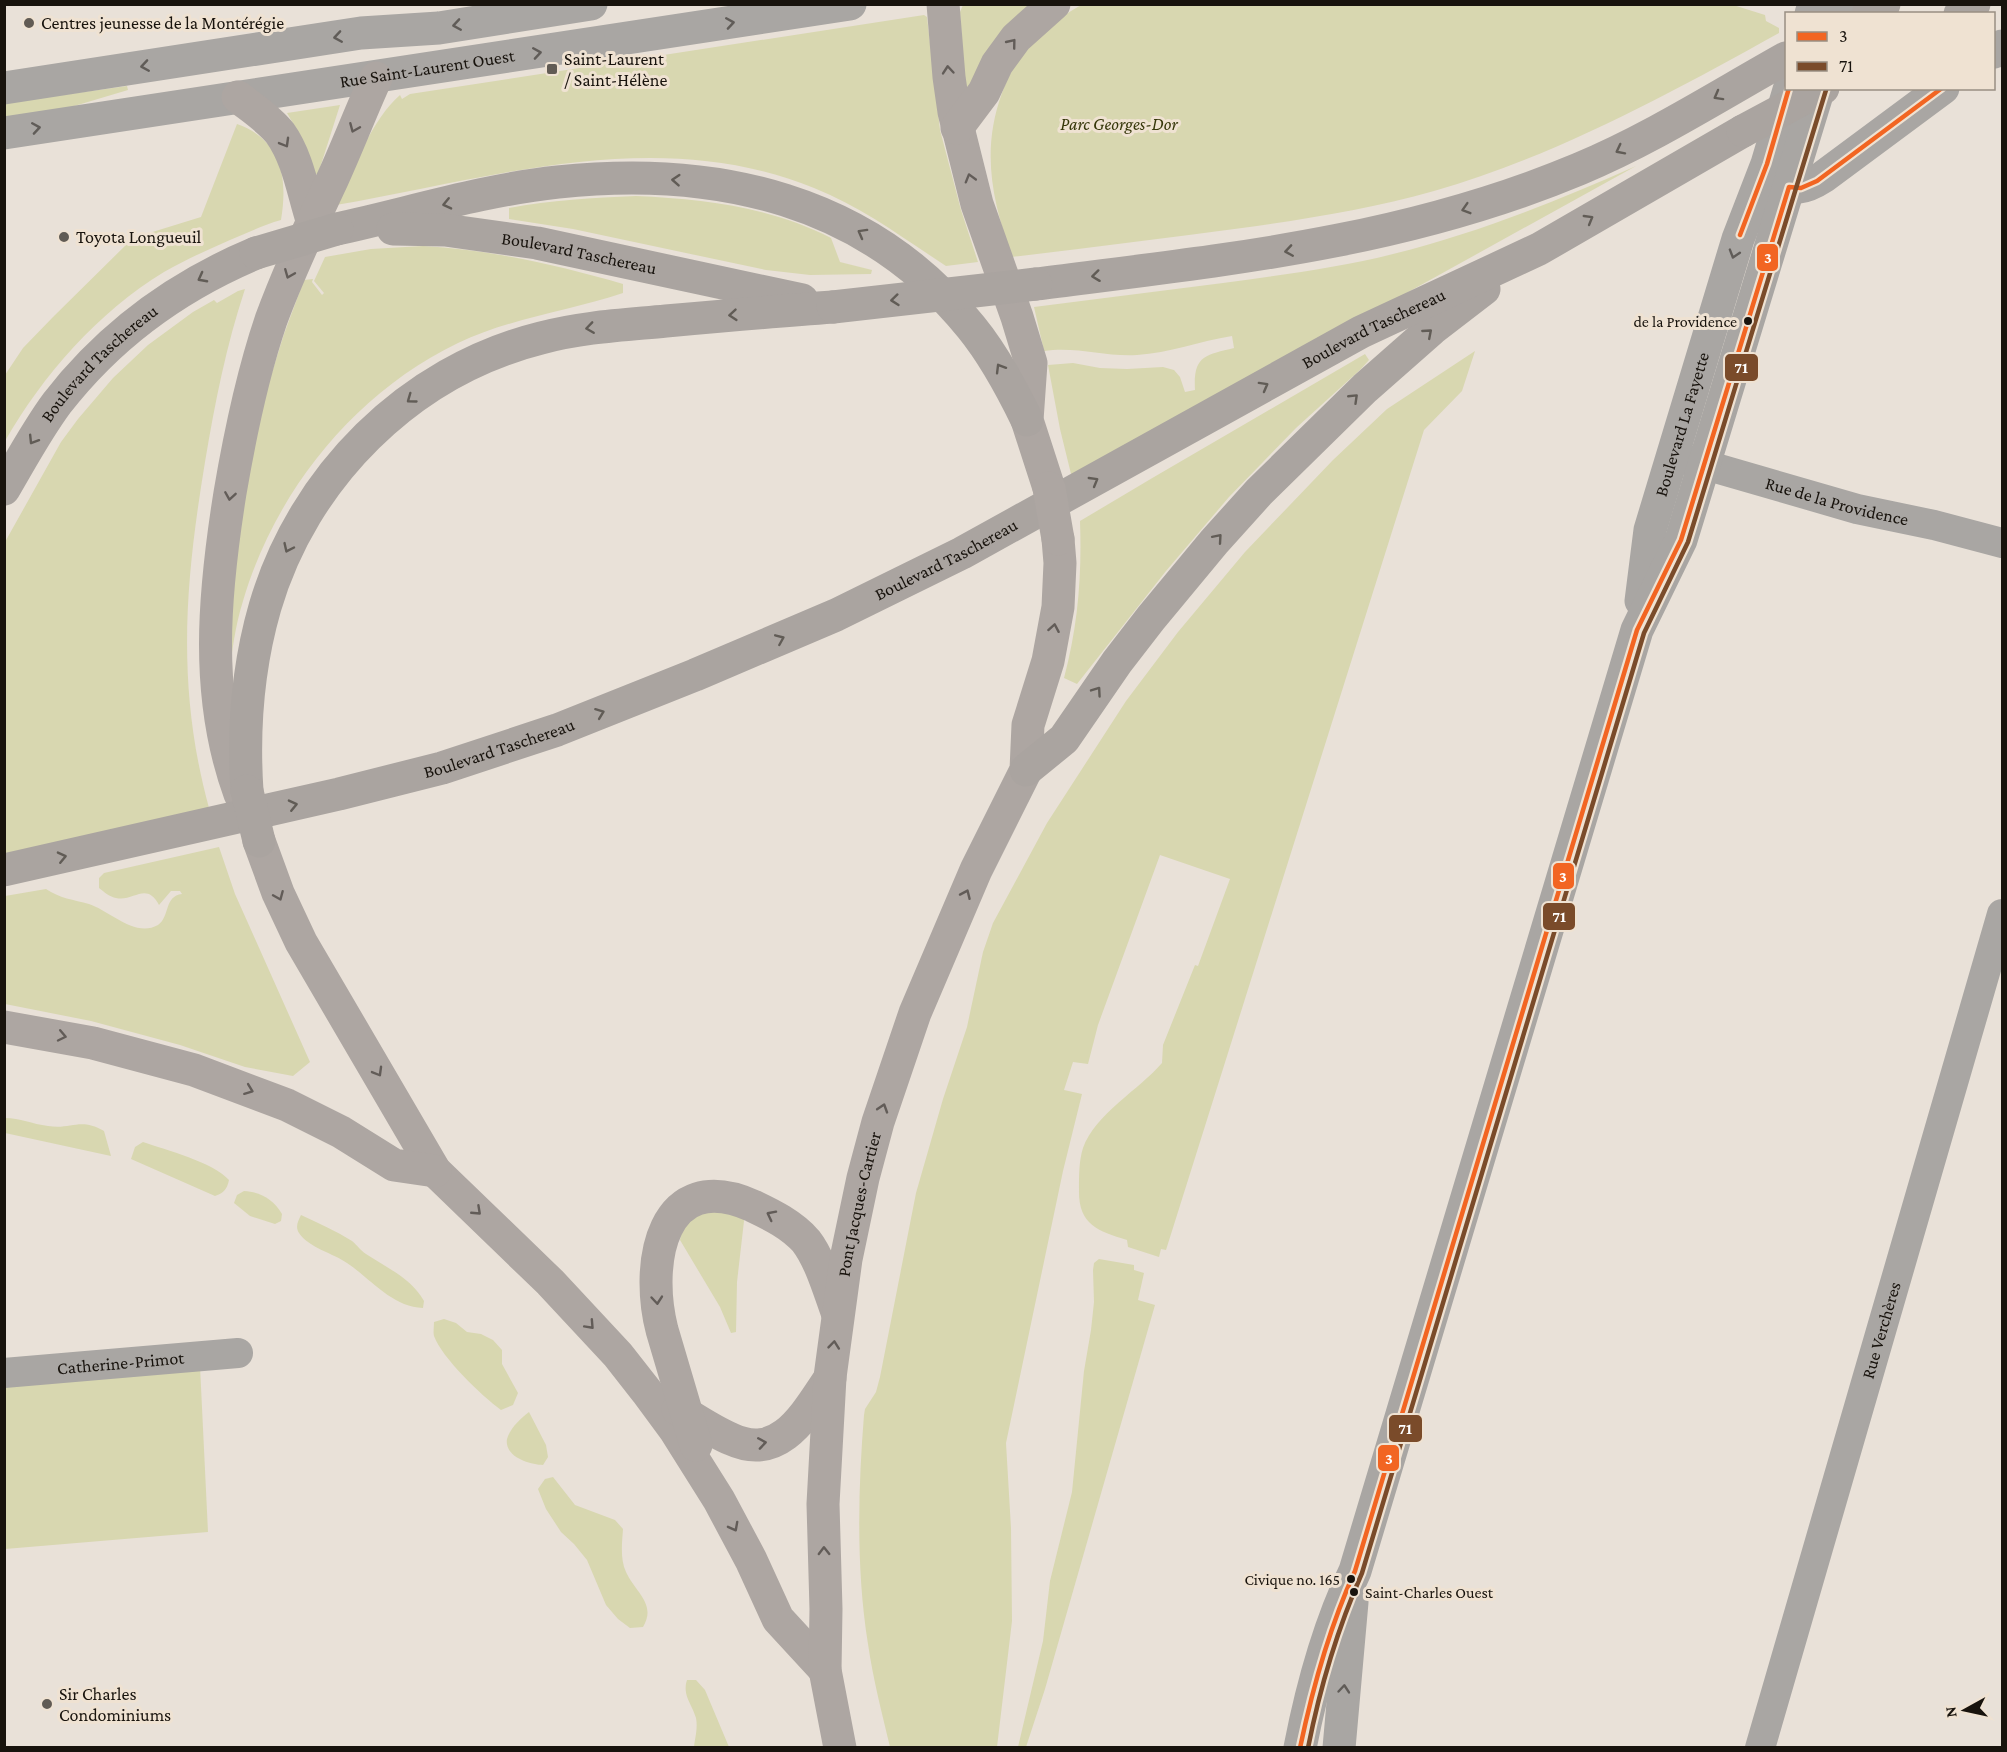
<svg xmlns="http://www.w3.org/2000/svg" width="2007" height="1752" viewBox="0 0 2007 1752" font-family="'Crimson Pro',serif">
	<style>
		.green { fill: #d8d7b0 }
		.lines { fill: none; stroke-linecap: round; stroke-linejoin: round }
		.minor { stroke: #a9a6a3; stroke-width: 30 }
		.tertiary { stroke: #a9a6a3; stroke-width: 33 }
		.primary { stroke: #ada6a2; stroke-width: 33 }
		.trunk { stroke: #aaa4a0; stroke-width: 33 }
		.primary-bridge { stroke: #ada6a2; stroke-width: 33 }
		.trunk-bridge { stroke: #aaa4a0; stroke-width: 33 }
		.bus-1-casing { stroke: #efe2d2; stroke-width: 9 }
		.bus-2-casing { stroke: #efe2d2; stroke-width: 9 }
		.bus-1 { stroke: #f26522; stroke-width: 4.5 }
		.bus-2 { stroke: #7a4b2a; stroke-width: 4.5 }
		.oneway { stroke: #605c58 }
		.oneway2 { stroke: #625c58 }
		.oneway3 { stroke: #615c56 }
		.poi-dot { fill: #615b54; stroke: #efe2d2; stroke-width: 2 }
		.bus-dot { fill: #18130d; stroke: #efe2d2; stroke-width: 2 }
		.labels { text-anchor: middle; stroke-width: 6; stroke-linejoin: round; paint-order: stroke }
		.bus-label { font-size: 16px; fill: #18130d; stroke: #efe2d2; text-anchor: end }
		.poi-label { font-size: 18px; fill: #18130d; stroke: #efe2d2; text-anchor: start }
		.street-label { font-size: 18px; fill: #18130d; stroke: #efe2d2 }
		.park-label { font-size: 18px; font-style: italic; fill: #36370a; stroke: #efe2d2 }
		.line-badge { stroke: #efe2d2; stroke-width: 2 }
		.badge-label { font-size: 16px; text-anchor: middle; font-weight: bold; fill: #fff }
	</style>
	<rect width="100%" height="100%" fill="#e9e1d8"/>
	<!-- green -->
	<g class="green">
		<path d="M1084,4H1730L1765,15L1766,21L1779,28V33C1669,94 1556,156 1434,191C1371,209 1306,219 1242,228C1166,238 1089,248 1012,257C992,200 981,151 1002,93C1012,66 1022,52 1043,33C1056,22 1068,11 1084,4Z"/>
		<polygon points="963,5 1031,5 967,88 965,87 960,12"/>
		<path d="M924,15L927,17L940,130L961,210L978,262L946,266C903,238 862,207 814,188C657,124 494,178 336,205C351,172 373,118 400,95L402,99L410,94Z"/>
		<polygon points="127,86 128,90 71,107 5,119 5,103"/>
		<polygon points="340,105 318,174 315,174 303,140 287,113"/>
		<path d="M237,124C282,140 288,178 281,220C263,225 247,233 230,240C207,250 185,260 164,272C98,312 43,375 5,441V375L23,348L53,317L133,238L201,217Z"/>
		<path d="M1636,166L1072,478L1060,429L1048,365L1073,363L1100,368L1127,369L1163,367L1174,370L1180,377L1185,392L1195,390C1193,356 1205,355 1234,348L1232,336C1200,341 1169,353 1137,355C1105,357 1076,346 1044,351L1034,307C1097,299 1160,291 1223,283C1280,275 1338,268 1393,254C1477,233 1557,201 1636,166Z"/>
		<path d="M636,196C704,199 770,207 831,238L840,262L872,270L871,274L810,275L766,270L573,229L509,219V208C551,200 593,198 636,196Z"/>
		<path d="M423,246C492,250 557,265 623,284V293C569,311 511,318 458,343C354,393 275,492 243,601C235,626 232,652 229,677L226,610L258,417L284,334L304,280L313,279L312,282L322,295L324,293L314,281L325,257L371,249Z"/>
		<path d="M245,289C226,346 215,403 205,462C185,583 176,687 209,808L5,855V542L61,442L78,419L113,378L148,345L193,312L214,300L217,303L238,291Z"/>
		<path d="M1475,351L1462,391L1424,430L1166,1250L1161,1249L1159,1257L1128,1247L1127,1240C1097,1231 1078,1224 1079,1189C1079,1176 1079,1160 1083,1148C1095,1114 1140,1089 1162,1063L1163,1045L1195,965L1198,966L1230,879L1160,855L1098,1025L1088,1064L1073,1062L1064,1090L1082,1094L1063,1171L1006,1443L1011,1528L1012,1621L997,1747H890C882,1713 873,1679 868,1644C856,1569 858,1490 864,1415L865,1409L876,1392L880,1377L916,1193L943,1099L967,1027L983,952L993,923L1047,823L1126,701L1178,632L1245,552L1333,460L1387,409Z"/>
		<path d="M1365,354L1369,360L1361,369L1296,428L1229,497L1166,571L1077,684L1064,678C1078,626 1082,575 1080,521L1154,477Z"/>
		<path d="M219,847L235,894L310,1062L293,1076L245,1067L180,1045L91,1021L5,1004V896L46,889C59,898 74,900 89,904C110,911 135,938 158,925C170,917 164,896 182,894L180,891H171L159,905C146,881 134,902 116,898C110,897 104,892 99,888V878L104,873Z"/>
		<path d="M5,1118C20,1118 32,1124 48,1126C71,1130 80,1117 104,1131L111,1156L5,1133Z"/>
		<path d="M143,1142C166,1150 213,1162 229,1180C227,1189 224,1193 215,1196L131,1159L135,1147Z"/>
		<path d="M244,1191C261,1192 273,1199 282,1214L281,1221L275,1224L250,1216L234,1203L237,1195Z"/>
		<polygon points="707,1208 743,1216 744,1221 737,1282 736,1332 731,1333 720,1307 680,1240 683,1225"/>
		<path d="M301,1215C318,1223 336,1231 352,1241C357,1245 360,1250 366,1254C387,1268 411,1278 424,1301L423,1308C392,1307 371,1279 347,1263C333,1253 309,1248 299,1233C295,1227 298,1221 301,1215Z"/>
		<polygon points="1099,1259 1134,1265 1134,1270 1144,1273 1138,1300 1155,1305 1045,1689 1026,1747 1018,1747 1043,1641 1050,1581 1072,1492 1084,1371 1091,1330 1094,1302 1093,1270 1094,1263"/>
		<path d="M444,1319L456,1323L467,1332L481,1334L493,1340L502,1350V1364L518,1393L513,1405L501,1410C482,1396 442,1358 434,1336C433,1332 434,1327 434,1322Z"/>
		<polygon points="200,1366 208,1532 5,1549 5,1383"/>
		<path d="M529,1412L546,1445L548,1457L543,1465C530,1465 504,1457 507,1439C510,1428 521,1418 529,1412Z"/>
		<path d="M553,1477L575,1505L615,1520L623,1529C622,1543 620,1559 626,1572C635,1592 657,1604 643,1627L630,1628L618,1619L606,1605L587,1560L574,1544L561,1532L546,1509L538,1489L545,1479Z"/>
		<path d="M687,1680H696L705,1690L729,1747H694C695,1738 698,1728 696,1718C692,1704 682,1695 687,1680Z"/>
	</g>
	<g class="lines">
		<!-- minor -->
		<g class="minor">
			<path id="s1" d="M1681,458L1857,509L1934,525L2002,543"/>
			<path id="s2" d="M4,1373L238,1353"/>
			<path id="s3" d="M1760,1748L2002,914"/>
		</g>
		<!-- tertiary -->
		<g class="tertiary">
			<polyline points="1811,14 1814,4"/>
			<polyline points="1841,14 1844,4"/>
			<polyline points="1994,52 2002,46"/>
			<polyline points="4,88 361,33 439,28 591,4"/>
			<path id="s4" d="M4,133L850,4"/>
			<path d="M1773,183C1796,189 1803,190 1823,177L1943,88"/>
			<path id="s5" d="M1641,601L1650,530L1738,239L1767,164L1789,90"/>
			<path d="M1300,1748C1312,1686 1328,1627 1355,1571L1637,630L1681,540L1819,88"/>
			<polyline points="1339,1748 1352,1602"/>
		</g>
		<!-- primary -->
		<g class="primary">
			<polyline points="943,4 949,77 954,112 977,204 1017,317 1031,363 1027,420 1049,488"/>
			<path d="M238,97C252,108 269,119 280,133C298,158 303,192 312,220"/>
			<polyline points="957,128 984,92 997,64 1016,38 1054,4"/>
			<path d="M240,794C204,696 214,593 230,493C240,434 252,376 271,320C289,271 311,225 333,178C348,145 361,111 376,78"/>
			<polyline points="259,841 278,893 301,942 435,1171 550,1282 618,1355 647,1392 675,1430 719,1500 751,1560 778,1619 825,1670"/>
			<polyline points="4,1027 93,1043 194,1070 287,1105 341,1132 394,1165 435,1171"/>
			<path d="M678,1409C695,1419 712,1431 731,1439C781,1462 806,1413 830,1378"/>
			<path d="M696,1445L662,1330C645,1264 661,1165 753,1206C772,1215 792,1225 806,1241C820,1259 829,1290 837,1312"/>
			<path id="s6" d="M840,1748L825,1670L826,1609L823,1504L830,1377L846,1259L863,1178L878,1122L915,1013L976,870L1026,770L1028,725L1048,661L1058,607L1060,563L1058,539"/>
		</g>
		<!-- trunk -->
		<g class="trunk">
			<polyline points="1868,14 1884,4"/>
			<polyline points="1960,14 1974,4"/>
			<path d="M337,229C410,213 483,190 558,182C716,165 868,199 971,327C994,355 1011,387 1027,420"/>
			<path id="s7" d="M393,229L445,230L537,243L802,300"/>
			<path d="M1036,284C1224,260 1402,243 1579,169C1651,139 1718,96 1786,58"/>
			<path id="s8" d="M4,489C21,460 37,430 57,403C109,336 177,286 256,253"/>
			<polyline points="1026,770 1064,739 1117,662 1151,618 1214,542 1259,492 1365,388 1432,329 1484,289"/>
			<path d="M247,791C243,730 248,666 265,607C303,477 409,371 541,338C582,327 624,325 666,321C722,316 778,311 833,307"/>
			<path id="s9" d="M4,870L339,794L442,768L557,730L695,675L836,615L962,553L1361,332L1539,249L1743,131"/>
		</g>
		<!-- primary-bridge -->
		<polyline class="primary-bridge" points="1049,488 1058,539"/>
		<!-- trunk-bridge -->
		<g class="trunk-bridge">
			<polyline points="1743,131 1823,88"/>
			<polyline points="256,253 337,229"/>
			<polyline points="833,307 1036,284"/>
			<polyline points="247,791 259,841"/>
		</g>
		<defs>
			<g id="bus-1">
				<polyline points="1740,235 1767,164 1789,88"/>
				<path d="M1300,1748C1313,1686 1329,1628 1355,1571L1637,630L1681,540L1789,187L1801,188L1817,181L1942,88"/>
			</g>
			<path id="bus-2" d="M1308,1748C1320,1687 1337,1630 1362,1573L1644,633L1688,542L1826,90"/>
		</defs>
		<!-- bus-1 casing -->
		<use href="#bus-1" class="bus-1-casing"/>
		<!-- bus-2 casing -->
		<use href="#bus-2" class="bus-2-casing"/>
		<!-- bus-1 -->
		<use href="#bus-1" class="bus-1"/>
		<!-- bus-2 -->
		<use href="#bus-2" class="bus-2"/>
	</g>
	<!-- one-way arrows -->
	<defs><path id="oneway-chevron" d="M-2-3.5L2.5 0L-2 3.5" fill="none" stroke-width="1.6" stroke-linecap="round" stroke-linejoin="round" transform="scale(1.5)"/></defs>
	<g class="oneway">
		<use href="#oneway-chevron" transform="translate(730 23) rotate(-9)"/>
		<use href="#oneway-chevron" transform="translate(457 25) rotate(171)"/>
		<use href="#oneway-chevron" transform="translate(338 37) rotate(171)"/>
		<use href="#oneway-chevron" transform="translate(537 53) rotate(-9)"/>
		<use href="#oneway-chevron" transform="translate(145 66) rotate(171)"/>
		<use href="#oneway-chevron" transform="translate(36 128) rotate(-9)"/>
		<use href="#oneway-chevron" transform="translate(1734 254) rotate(107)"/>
		<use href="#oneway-chevron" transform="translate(1344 1689) rotate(-85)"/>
	</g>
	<g class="oneway2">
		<use href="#oneway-chevron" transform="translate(1012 43) rotate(-51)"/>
		<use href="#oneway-chevron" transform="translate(948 70) rotate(-95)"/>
		<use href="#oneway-chevron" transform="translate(354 128) rotate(113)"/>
		<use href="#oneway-chevron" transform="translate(285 143) rotate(60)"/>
		<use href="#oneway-chevron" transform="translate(970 178) rotate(-106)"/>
		<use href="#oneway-chevron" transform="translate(289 274) rotate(112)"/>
		<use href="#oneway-chevron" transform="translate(230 496) rotate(99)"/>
		<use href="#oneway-chevron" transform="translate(1054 628) rotate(-80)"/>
		<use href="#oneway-chevron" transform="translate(966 894) rotate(-66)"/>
		<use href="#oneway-chevron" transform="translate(279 896) rotate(67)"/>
		<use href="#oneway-chevron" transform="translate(62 1036) rotate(12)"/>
		<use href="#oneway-chevron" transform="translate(378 1072) rotate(60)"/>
		<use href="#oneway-chevron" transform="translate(249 1090) rotate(21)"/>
		<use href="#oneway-chevron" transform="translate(883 1108) rotate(-72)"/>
		<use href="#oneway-chevron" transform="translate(477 1211) rotate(43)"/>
		<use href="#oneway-chevron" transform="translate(771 1215) rotate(-153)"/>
		<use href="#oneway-chevron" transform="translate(657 1300) rotate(85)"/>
		<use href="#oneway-chevron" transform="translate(590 1325) rotate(47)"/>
		<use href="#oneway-chevron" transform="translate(834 1345) rotate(-84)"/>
		<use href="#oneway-chevron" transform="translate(762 1443) rotate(-9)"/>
		<use href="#oneway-chevron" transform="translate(734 1527) rotate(62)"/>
		<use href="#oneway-chevron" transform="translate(824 1551) rotate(-91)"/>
	</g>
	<g class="oneway3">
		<use href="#oneway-chevron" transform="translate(1718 96) rotate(151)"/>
		<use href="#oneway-chevron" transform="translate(1620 150) rotate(153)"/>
		<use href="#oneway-chevron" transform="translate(676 180) rotate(-176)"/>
		<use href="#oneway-chevron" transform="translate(447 204) rotate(167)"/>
		<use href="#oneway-chevron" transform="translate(1466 209) rotate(163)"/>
		<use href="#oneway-chevron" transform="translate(1589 219) rotate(-30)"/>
		<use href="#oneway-chevron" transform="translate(862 233) rotate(-151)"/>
		<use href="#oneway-chevron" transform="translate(1289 251) rotate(171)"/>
		<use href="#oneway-chevron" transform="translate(1096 276) rotate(173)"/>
		<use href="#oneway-chevron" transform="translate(202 278) rotate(152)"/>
		<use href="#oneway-chevron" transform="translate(895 300) rotate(174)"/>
		<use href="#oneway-chevron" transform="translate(733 315) rotate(175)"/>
		<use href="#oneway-chevron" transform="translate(590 328) rotate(172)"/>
		<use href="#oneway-chevron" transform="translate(1428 333) rotate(-41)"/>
		<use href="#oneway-chevron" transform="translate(1000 368) rotate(-121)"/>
		<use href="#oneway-chevron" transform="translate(1264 386) rotate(-29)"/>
		<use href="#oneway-chevron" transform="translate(1354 398) rotate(-44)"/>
		<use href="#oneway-chevron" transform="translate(411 399) rotate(144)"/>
		<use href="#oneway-chevron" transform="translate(33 440) rotate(122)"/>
		<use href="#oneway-chevron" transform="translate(1094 481) rotate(-30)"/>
		<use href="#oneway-chevron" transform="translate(1218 538) rotate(-49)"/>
		<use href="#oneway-chevron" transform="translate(288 548) rotate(115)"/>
		<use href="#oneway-chevron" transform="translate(780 639) rotate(-23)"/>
		<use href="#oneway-chevron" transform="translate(1097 691) rotate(-55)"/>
		<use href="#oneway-chevron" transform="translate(600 713) rotate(-21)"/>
		<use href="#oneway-chevron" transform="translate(293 805) rotate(-13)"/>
		<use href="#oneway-chevron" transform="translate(62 857) rotate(-13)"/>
	</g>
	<!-- markers -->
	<g class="poi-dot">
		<circle cx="29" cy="23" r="6"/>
		<rect x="546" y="63" width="12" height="12" rx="3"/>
		<circle cx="64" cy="237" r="6"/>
		<circle cx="47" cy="1704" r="6"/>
	</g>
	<g class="bus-dot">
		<circle cx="1748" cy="321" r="5"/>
		<circle cx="1351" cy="1579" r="5"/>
		<circle cx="1354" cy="1592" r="5"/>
	</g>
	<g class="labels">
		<!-- bus labels -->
		<g class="bus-label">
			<text x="1737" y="327">de la Providence</text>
			<text x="1340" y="1585">Civique no. 165</text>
			<text x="1365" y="1598" text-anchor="start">Saint-Charles Ouest</text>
		</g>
		<!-- poi labels -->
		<g class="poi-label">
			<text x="41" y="29">Centres jeunesse de la Montérégie</text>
			<text x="564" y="65">Saint-Laurent<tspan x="564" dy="21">/ Saint-Hélène</tspan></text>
			<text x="76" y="243">Toyota Longueuil</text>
			<text x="59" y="1700">Sir Charles<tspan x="59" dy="21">Condominiums</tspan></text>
		</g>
		<!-- street labels -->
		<g class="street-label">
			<text dy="6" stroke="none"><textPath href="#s4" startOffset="428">Rue Saint-Laurent Ouest</textPath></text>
			<text dy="6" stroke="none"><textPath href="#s7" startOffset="188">Boulevard Taschereau</textPath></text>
			<text dy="6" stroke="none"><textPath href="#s9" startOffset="1482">Boulevard Taschereau</textPath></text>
			<text dy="6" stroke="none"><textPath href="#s8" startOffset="159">Boulevard Taschereau</textPath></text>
			<text dy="6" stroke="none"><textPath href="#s5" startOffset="182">Boulevard La Fayette</textPath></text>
			<text dy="6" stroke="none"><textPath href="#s1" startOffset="162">Rue de la Providence</textPath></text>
			<text dy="6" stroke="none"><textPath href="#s9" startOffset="996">Boulevard Taschereau</textPath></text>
			<text dy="6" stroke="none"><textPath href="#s9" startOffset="510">Boulevard Taschereau</textPath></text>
			<text dy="6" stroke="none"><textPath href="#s6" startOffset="548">Pont Jacques-Cartier</textPath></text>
			<text dy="6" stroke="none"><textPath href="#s3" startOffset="435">Rue Verchères</textPath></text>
			<text dy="6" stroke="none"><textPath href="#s2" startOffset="117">Catherine-Primot</textPath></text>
		</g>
		<!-- park labels -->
		<g class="park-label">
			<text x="1119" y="130">Parc Georges-Dor</text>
		</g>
	</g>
	<g class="line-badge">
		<rect x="1756" y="243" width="23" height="29" rx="6" fill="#f26522"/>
		<rect x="1724" y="353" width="35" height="29" rx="6" fill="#7a4b2a"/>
		<rect x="1552" y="862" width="23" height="28" rx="6" fill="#f26522"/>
		<rect x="1542" y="902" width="34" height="29" rx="6" fill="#7a4b2a"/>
		<rect x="1388" y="1414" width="35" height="29" rx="6" fill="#7a4b2a"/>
		<rect x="1377" y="1444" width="23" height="28" rx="6" fill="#f26522"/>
	</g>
	<g class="badge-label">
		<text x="1768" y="263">3</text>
		<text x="1741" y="373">71</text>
		<text x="1563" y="882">3</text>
		<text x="1559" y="922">71</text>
		<text x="1405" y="1434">71</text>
		<text x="1389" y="1464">3</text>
	</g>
	<!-- border -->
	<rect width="2007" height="1752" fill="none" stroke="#18130d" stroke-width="12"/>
	<!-- legend -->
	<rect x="1785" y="12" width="210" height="78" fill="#efe2d2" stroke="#998f83" stroke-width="1.5"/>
	<rect x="1797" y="32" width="30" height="9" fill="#f26522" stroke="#998f83" stroke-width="1.5"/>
	<text x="1839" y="42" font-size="18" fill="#18130d">3</text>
	<rect x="1797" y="62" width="30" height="9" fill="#7a4b2a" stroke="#998f83" stroke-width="1.5"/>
	<text x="1839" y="72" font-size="18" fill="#18130d">71</text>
	<!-- north arrow -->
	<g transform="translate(1965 1710) rotate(262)" stroke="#efe2d2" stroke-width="4.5" paint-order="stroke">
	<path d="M0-4.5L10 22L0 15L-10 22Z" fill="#18130d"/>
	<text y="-9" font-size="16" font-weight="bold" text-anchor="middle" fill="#18130d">N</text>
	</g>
</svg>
